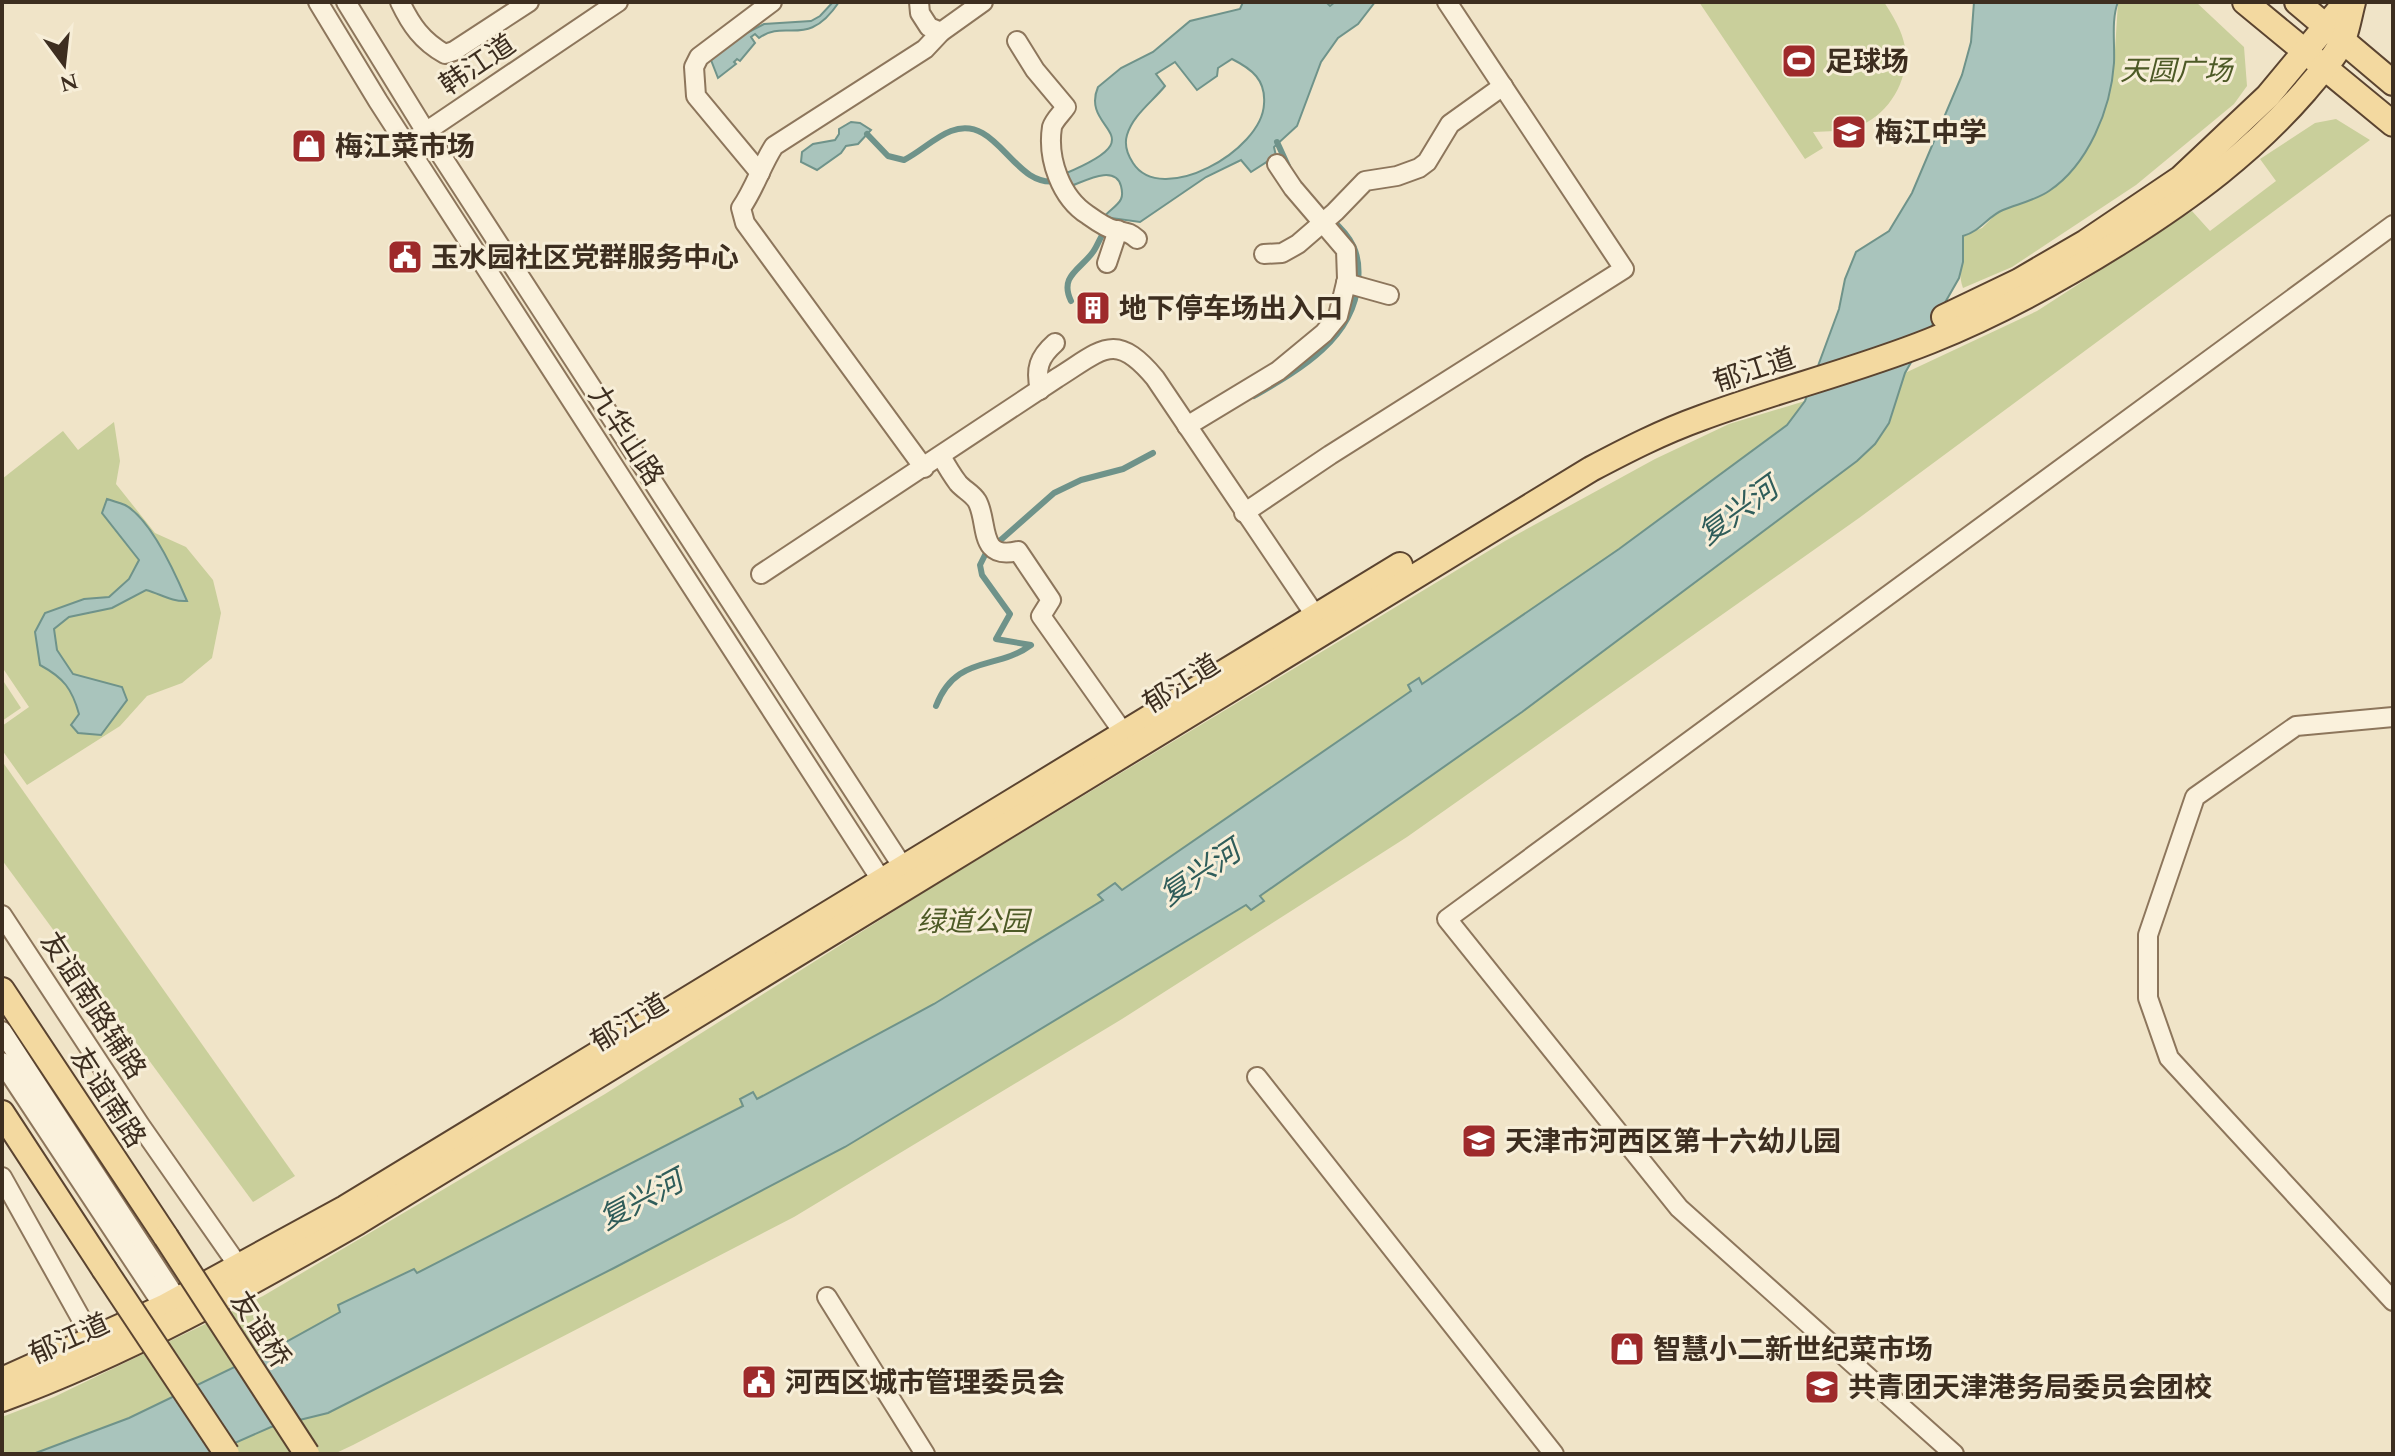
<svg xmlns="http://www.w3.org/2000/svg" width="2395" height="1456" viewBox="0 0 2395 1456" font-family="Spectral,'Noto Sans SC',serif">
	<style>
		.green { fill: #c9cf9b }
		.water { fill: #a9c4bc; stroke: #6f938a; stroke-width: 2; fill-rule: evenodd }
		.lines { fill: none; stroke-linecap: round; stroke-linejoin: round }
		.stream { stroke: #6f938a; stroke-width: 6 }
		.minor-casing { stroke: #8d765c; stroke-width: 22 }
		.major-casing { stroke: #5b4430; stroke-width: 28 }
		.minor { stroke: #faf1dc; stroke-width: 18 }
		.major { stroke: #f3d9a0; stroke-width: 24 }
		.major-bridge-casing { stroke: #5b4430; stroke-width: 28; stroke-linecap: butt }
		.major-bridge { stroke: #f3d9a0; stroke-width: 24 }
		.labels { text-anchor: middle; stroke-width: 6; stroke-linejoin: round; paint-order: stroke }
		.poi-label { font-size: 28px; font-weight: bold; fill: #3d2e20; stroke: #f7eed8; text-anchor: start }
		.street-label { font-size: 28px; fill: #3d2e20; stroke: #f7eed8 }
		.park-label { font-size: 28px; font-style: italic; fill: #4d5a26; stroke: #f7eed8 }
		.water-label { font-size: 30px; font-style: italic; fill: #2f5d5a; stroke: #f7eed8 }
	</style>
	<rect width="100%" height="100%" fill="#f0e4c8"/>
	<!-- green -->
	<g class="green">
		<path d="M1699,2H1884C1893,16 1902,30 1905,47C1910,80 1888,116 1857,127C1843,132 1828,131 1813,132L1823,148L1805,159Z"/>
		<path d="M2118,2H2196L2244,47L2247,86L2234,104L2136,185L2012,267L1963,288C1957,273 1963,252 1962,236L1982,228L1998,212L2114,66Z"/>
		<polygon points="2336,119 2370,140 1859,518 1407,837 1122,1019 794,1217 353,1445 334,1454 210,1454 271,1427 328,1413 614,1268 845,1147 1247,905 1522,712 1857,461 1889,423 1905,373 2037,311 2192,211 2210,231 2276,181 2260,159 2315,123"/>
		<polygon points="1805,401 1787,425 1619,549 1422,684 1408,686 1412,691 1121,890 1115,884 1099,895 1104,900 934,1004 756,1099 752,1093 741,1098 743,1105 416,1274 413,1269 338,1305 341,1311 284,1343 129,1418 33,1454 2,1454 2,1417 54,1397 263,1296 605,1094 929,889 1505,541 1655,459 1729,424"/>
		<polygon points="114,422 120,461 116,484 155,533 186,547 213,580 221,613 212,658 182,683 147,696 120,726 27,785 2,750 2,726 29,707 2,667 2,479 63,431 78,450"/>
		<polygon points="2,679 21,708 2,721"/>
		<polygon points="2,761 295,1176 253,1202 2,860"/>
	</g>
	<!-- water -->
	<g class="water">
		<path d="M833,2H839C807,50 786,18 759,38L755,34L751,37L755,43L740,61L737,59L734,62L736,64L718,78L711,60L733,40L764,24L811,21L820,16Z"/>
		<path d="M1243,2H1326L1330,6L1335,2H1375L1358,24L1338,38L1321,62L1297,126L1274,147L1276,156L1251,172L1241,160L1206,177L1140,222L1104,217C1108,211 1118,206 1121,199C1123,195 1122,190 1121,186C1115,164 1085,181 1071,186L1064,174C1160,134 1079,132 1098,87L1121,68L1153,52L1190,21L1240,9ZM1232,59C1252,69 1266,80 1264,104C1262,151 1161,207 1133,163C1127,154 1124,145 1127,135C1133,115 1152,102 1165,86L1156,74L1175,62L1197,90L1217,76L1218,68Z"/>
		<path d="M1974,2H2118C2111,20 2115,43 2114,63C2111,109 2088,165 2049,191C2036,200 2018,204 2003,210C1988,216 1981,231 1963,236V262L1959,278L1905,373L1889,423L1875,444L1857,461L1522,712L1260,896L1264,901L1251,910L1246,905L845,1147L614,1268L328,1413L271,1427L210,1454H33L129,1418L284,1343L340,1312L338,1305L414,1269L417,1273L743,1106L740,1099L753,1092L757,1099L934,1004L1103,900L1098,895L1115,883L1122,890L1411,691L1408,685L1419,678L1422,684L1619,549L1787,425L1805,401L1839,309L1845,279L1856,252L1889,231L1912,193L1962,75L1971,42Z"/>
		<polygon points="851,122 860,123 871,130 858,144 846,146 841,153 817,170 801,162 802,152 813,144 835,140 839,134 839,129"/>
		<path d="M107,499C113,501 120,503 125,505C151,519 176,575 187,601C171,602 161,594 146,590L112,608L69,617L54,629L57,650L73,674L122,687L127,700L101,735L78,733L71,725L79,714C72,689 64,678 40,665L35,632L45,613L84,599L109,597L129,579L139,560L102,513Z"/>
	</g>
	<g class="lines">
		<!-- stream -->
		<g class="stream">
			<path d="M867,134L888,156L904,160C920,152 935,137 951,131C998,113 1013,189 1057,181"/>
			<polyline points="1277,142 1288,166"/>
			<path d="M1071,301C1059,276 1080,270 1093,252C1098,245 1100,237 1106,229"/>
			<path d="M1254,396C1299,370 1354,339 1358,282C1361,253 1352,237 1330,218"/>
			<path d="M936,706C956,654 996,671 1031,645L996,639L1010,614L982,575L980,565L986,553L1054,493L1081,480L1123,469L1153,453"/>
		</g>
		<defs>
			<g id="minor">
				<polyline points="318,2 378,101 889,892"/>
				<polyline points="346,2 426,132 910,878"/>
				<path d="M400,2C411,25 422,41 445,54L454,51L529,2"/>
				<polyline points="919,2 920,13 929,27 941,32"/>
				<path d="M1017,41L1035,70L1066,107C1062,113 1054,120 1052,127C1047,159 1061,198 1088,215C1095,220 1106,228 1115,230C1125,233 1128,231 1137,239"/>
				<polyline points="415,139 618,2"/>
				<polyline points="760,173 696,96 694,67 699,57 772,2"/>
				<polyline points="1264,254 1282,253 1298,244 1335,212 1365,181 1397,176 1419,168 1427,162 1450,124 1503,86"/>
				<polyline points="1107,263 1118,230"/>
				<polyline points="1346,283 1389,295"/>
				<path d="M1040,390C1035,369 1039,357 1055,343"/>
				<polyline points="1187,426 1278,371 1324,333 1338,316 1347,279 1346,250 1293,188 1277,164"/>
				<path d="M941,456C946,465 952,475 958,483C964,490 972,493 977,501C989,522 977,561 1018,551L1051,600L1041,616L1130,742"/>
				<path d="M924,468L745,223L741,208C755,188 761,166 774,146L925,49L941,32L983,2"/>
				<polyline points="1244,513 1330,455 1624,269 1447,2"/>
				<path d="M761,574L1057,378C1102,350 1115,330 1155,378L1321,624"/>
				<polyline points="2393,717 2296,726 2195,797 2148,935 2148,998 2169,1058 2393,1301"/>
				<polyline points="2,915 140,1125 244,1274"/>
				<polyline points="2,1031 184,1310"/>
				<polyline points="2,1062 170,1316"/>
				<polyline points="1257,1077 1554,1454"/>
				<polyline points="2,1177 98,1349"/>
				<polyline points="827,1297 925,1454"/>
				<polyline points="1954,1454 1679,1208 1447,919 2393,225"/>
			</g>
			<g id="major">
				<polyline points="2245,2 2393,124"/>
				<polyline points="2297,2 2393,83"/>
				<polyline points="1944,317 2019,281 2086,242 2181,178 2268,96 2346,2"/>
				<polyline points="2,990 166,1237"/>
				<polyline points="2,1113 104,1269"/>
				<polyline points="2,1380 164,1307 345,1208 1400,565"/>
				<path d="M2,1399C127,1353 243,1288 358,1222L1591,469C1627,450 1662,432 1701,418C1776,390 1855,371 1930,341C1998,314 2061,279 2123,240C2191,197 2252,152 2305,91C2318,75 2336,57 2344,37C2348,26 2350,13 2353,2"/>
			</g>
		</defs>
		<!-- minor casing -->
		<use href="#minor" class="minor-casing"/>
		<!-- major casing -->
		<use href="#major" class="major-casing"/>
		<!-- minor -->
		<use href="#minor" class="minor"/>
		<!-- major -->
		<use href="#major" class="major"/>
		<defs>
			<g id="major-bridge">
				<polyline points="166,1237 307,1454"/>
				<polyline points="104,1269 227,1454"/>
			</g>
		</defs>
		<!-- major-bridge casing -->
		<use href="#major-bridge" class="major-bridge-casing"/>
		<!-- major-bridge -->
		<use href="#major-bridge" class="major-bridge"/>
	</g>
	<!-- icons -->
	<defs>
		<symbol id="stadium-square" viewBox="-11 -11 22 22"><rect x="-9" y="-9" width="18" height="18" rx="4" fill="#9e2a2b" stroke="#f7eed8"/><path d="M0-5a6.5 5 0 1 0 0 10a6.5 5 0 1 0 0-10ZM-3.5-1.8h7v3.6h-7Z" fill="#fff"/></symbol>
		<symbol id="school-square" viewBox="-11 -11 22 22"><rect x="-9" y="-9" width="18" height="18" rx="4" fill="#9e2a2b" stroke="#f7eed8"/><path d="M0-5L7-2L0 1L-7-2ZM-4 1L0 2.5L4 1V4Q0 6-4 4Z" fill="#fff"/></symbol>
		<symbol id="shop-square" viewBox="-11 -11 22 22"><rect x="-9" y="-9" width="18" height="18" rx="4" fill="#9e2a2b" stroke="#f7eed8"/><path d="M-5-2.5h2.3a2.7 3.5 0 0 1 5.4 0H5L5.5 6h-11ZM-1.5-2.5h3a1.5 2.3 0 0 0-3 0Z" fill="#fff"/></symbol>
		<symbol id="civic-square" viewBox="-11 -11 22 22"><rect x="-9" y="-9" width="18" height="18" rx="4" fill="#9e2a2b" stroke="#f7eed8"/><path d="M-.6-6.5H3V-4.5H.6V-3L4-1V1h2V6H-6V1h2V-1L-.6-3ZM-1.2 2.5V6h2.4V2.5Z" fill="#fff"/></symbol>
		<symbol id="building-square" viewBox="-11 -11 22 22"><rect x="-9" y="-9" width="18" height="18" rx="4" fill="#9e2a2b" stroke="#f7eed8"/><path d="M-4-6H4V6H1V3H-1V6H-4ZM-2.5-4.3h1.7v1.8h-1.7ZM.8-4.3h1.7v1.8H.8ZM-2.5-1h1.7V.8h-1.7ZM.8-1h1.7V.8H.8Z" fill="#fff"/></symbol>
	</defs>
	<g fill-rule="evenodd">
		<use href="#stadium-square" x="1779" y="41" width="40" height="40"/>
		<use href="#school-square" x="1829" y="112" width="40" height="40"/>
		<use href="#shop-square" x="289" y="126" width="40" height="40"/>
		<use href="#civic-square" x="385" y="237" width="40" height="40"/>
		<use href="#building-square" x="1073" y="288" width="40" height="40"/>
		<use href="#school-square" x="1459" y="1121" width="40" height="40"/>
		<use href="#shop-square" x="1607" y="1329" width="40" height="40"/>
		<use href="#civic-square" x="739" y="1362" width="40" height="40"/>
		<use href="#school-square" x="1802" y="1367" width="40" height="40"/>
	</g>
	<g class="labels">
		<!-- poi labels -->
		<g class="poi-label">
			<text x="1825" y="71">足球场</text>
			<text x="1875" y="142">梅江中学</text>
			<text x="335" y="156">梅江菜市场</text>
			<text x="431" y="267">玉水园社区党群服务中心</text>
			<text x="1119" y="318">地下停车场出入口</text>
			<text x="1505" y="1151">天津市河西区第十六幼儿园</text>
			<text x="1653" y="1359">智慧小二新世纪菜市场</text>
			<text x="785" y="1392">河西区城市管理委员会</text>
			<text x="1848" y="1397">共青团天津港务局委员会团校</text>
		</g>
		<!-- street labels -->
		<g class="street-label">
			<text transform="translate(477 64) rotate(-34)" y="10">韩江道</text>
			<text transform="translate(1754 369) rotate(-18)" y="10">郁江道</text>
			<text transform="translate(627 435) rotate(57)" y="10">九华山路</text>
			<text transform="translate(1181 683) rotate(-32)" y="10">郁江道</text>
			<text transform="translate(94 1005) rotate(57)" y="10">友谊南路辅路</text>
			<text transform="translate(629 1022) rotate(-31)" y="10">郁江道</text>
			<text transform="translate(109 1097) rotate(57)" y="10">友谊南路</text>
			<text transform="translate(261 1329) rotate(57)" y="10">友谊桥</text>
			<text transform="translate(69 1338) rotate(-24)" y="10">郁江道</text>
		</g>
		<!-- park labels -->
		<g class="park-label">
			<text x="2176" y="80">天圆广场</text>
			<text x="973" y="931">绿道公园</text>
		</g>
		<!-- water labels -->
		<g class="water-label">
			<text transform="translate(1738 511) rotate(-36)" y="10">复兴河</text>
			<text transform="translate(1200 873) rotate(-34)" y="10">复兴河</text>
			<text transform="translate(641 1200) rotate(-28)" y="10">复兴河</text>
		</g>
	</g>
	<!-- border -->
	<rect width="2395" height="1456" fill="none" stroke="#3d2e20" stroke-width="8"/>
	<!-- north arrow -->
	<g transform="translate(64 64) rotate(165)" stroke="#f7eed8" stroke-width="6" paint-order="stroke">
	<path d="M0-6L14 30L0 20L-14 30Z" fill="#3d2e20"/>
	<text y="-12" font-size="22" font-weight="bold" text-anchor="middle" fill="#3d2e20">N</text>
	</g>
</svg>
